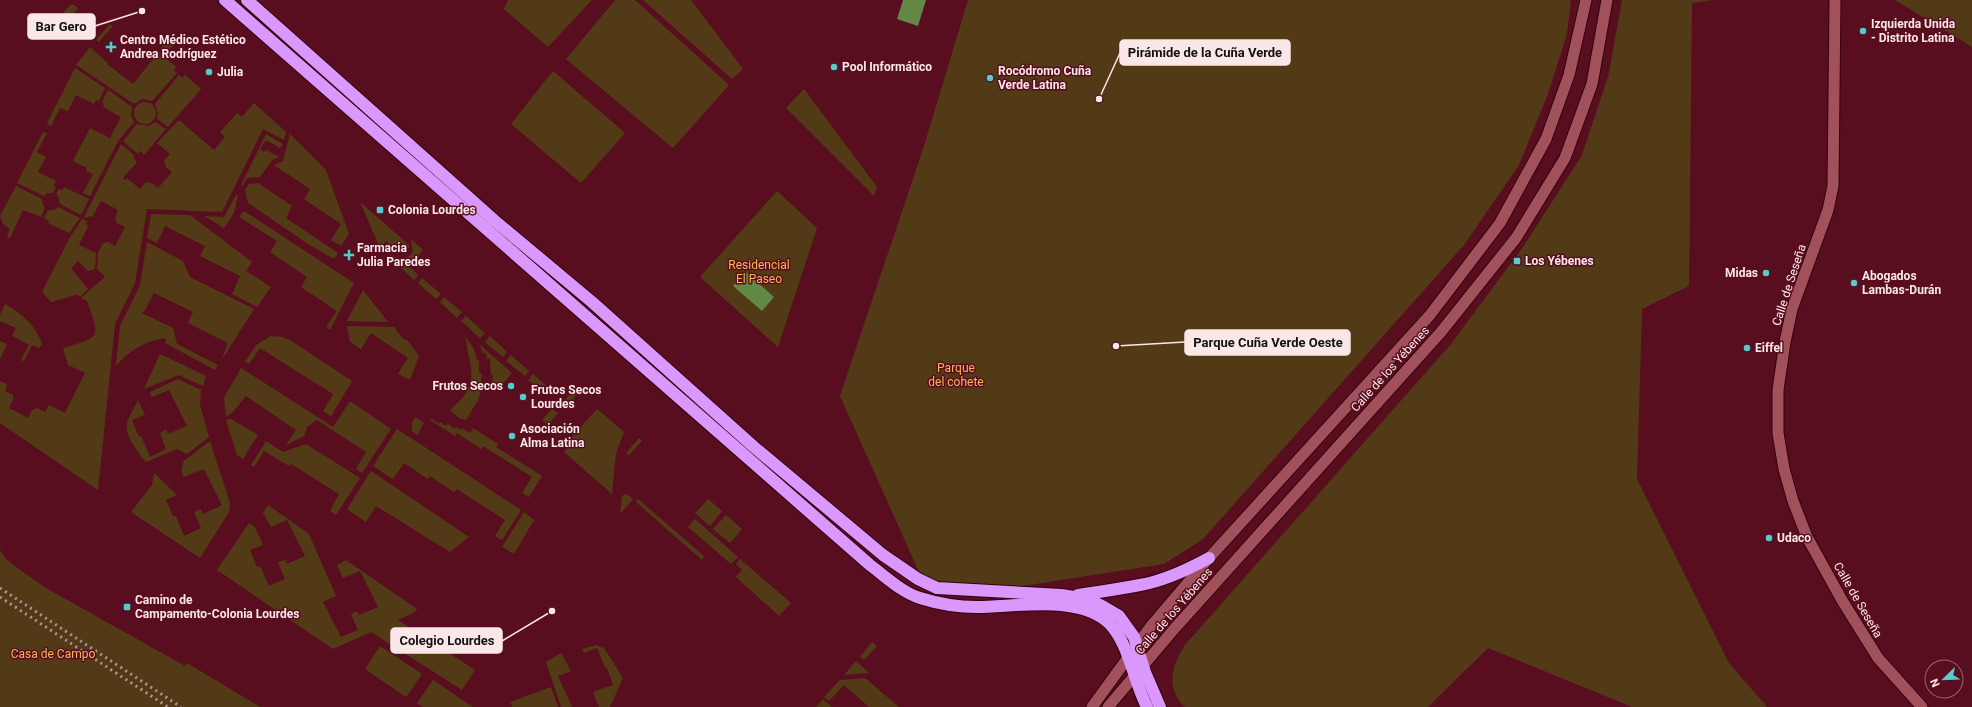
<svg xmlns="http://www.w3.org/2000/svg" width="1972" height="707" viewBox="0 0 1972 707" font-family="Roboto,sans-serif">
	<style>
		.green { fill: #533a16 }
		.water { fill: #618845 }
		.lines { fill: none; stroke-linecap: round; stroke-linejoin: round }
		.tertiary-casing { stroke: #35000c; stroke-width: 13 }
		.motorway-casing { stroke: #35000c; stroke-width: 14 }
		.tertiary { stroke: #a1515b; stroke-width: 11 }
		.motorway { stroke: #da97fc; stroke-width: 12 }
		.rail { stroke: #b99097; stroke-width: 3; stroke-dasharray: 2 4; stroke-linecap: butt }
		.poi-dot { fill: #53cdcb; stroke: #590e1f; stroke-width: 1.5 }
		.labels { text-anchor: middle; stroke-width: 3; stroke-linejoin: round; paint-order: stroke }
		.poi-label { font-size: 12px; font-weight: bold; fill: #fae7e8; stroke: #590e1f; text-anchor: start }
		.park-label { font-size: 12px; fill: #f9b759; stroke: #590e1f }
		.street-label { font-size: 12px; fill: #fae7e8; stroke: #590e1f }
		.leader { fill: none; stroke: #fae7e8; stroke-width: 1.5 }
		.callout-dot { fill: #fae7e8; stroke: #590e1f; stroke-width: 1.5 }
		.callout { fill: #fae7e8; stroke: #fae7e8; stroke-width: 1.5 }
		.callout-label { font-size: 13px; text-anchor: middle; font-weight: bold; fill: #111 }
	</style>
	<rect width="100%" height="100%" fill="#590e1f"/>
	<!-- green -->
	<g class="green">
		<polygon points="508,0 592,0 548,47 504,9"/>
		<polygon points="615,0 635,0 729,85 673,148 566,59"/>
		<polygon points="643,0 691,0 743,69 732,79"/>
		<polygon points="968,0 1571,0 1567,34 1548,94 1519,165 1464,245 1203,539 1164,564 958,596 928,592 840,396 924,146"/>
		<path d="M1622,0H1713L1692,3L1689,286L1642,309L1637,479L1729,663L1767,707H1632L1488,648L1428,707H1185C1165,688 1172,665 1185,645L1451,344L1523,247L1582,155L1608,77Z"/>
		<polygon points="1895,0 1972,0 1972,47"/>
		<polygon points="70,5 74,5 78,8 68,20 56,22"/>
		<polygon points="110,24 113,26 99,42 96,40"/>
		<polygon points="171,36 177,41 165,54 160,49"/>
		<polygon points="90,47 108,63 107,64 133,84 159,52 176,67 174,71 177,73 152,101 142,99 134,104 76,65"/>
		<polygon points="75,68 105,88 99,101 96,100 94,104 76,95 68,111 60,108 51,126 47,124 48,121"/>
		<polygon points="553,71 625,133 581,183 511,124"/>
		<polygon points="179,75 182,78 185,75 201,89 168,127 157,119 158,112 155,104"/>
		<polygon points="804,89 877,187 874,196 786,108"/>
		<polygon points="108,90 132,107 131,116 134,122 118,141 90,196 83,193 93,174 86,171 87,168 73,161 90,128 110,138 121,117 103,107 104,104 102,102"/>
		<circle cx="145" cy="113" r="11"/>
		<path d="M254,103L286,132L284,140L263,129L222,212L147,209L135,283L115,324L98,490L0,423V381L7,384L5,391L13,395V400L9,408L28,418L32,410L37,408L45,412L49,405L65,413L85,373L68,365L63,348C100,337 101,339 87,301L81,298L105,277L97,269L98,253L103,243L108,242L115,246L125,227L117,223L115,218L118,210L101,201L92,217L89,216L87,218L84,217L121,144L135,156L133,158L137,162L123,178L125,180L127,178L140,189L146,182L152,183L158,188L172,172L166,167L164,161L170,154L157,143L179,120L214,150L225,137L220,132L237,113L242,117Z"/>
		<polygon points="155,122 166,129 144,155 140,151 138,154 123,141 137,124 149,126"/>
		<polygon points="43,132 47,133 37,152 46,157 38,172 56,181 53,186 56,187 53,193 47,193 44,196 17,183"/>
		<polygon points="266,134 283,144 280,148 266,140 260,149 264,152 266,150 279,157 272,160 260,177 247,178 242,186 241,185"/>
		<polygon points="290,134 326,170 349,234 341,246 331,240 341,224 304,199 310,189 274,165 283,161"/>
		<polygon points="258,183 292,206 286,218 338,253 334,259 308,244 248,203 245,190 249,184"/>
		<polygon points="16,186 42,199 43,205 45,208 41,217 23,210 10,238 7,237 10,229 3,224 0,216"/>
		<polygon points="64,187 89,199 81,215 60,204 59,198 56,194 59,189 62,190"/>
		<polygon points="777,191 817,228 778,347 700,277"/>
		<polygon points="236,195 238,195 234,213 224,228 204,216 224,217"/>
		<polygon points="360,202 409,245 409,248 398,251 386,241 380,248"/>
		<polygon points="58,207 80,218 69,233 48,223 49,221 44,218 48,210 54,210"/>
		<polygon points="244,211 354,283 330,330 326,327 337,311 301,287 307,277 270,252 277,241 239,217"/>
		<polygon points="151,214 190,215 252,262 246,271 271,287 257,307 232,294 240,276 200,256 205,246 165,226 157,243 147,238"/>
		<polygon points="82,219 87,221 86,224 88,226 79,245 96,253 95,269 88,271 78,261 71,268 88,289 81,296 76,295 51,302 42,292 69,239"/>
		<polygon points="411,239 423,250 409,266 418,275 414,280 387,254 399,258 408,257 413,252"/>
		<path d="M147,242L183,261L190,277L254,309L221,361L228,343L188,323L193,312L154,293L145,310L142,313L173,328L177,344L218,365L215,370L165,343L166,338C144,341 130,350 116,366L120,326L140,285Z"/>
		<polygon points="422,278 441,294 436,299 418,283"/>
		<polygon points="363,290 388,322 347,321"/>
		<polygon points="444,297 462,312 457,318 440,302"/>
		<path d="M5,304C23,315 35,324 42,344L39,348L32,345L24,361L21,360L29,345L12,336L16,328L0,321V315Z"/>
		<polygon points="466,316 485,333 480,338 461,321"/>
		<polygon points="347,326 394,327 404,340 407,340 419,356 410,380 398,374 408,358 371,333 361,349 350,342"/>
		<polygon points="271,336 282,337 290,340 352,381 331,416 323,411 333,394 260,348 249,364 245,362 256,345"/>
		<path d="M465,336L474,349L477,360L479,361V372L482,374L480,387L482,388L478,400L466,420L459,418L450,410C481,384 471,372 465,336Z"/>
		<polygon points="490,336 507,352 503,357 485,342"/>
		<polygon points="0,341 7,344 0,359"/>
		<polygon points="479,344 512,373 495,392 491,388 493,375 491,375 490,359 487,359 486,353 483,353"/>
		<polygon points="160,354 206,376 203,386 179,375 144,389"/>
		<polygon points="511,355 529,371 525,376 506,361"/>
		<polygon points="241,368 333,427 350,401 391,429 362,473 356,469 366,452 317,420 307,427 304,436 286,445 296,430 246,396 232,413 226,417 224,398"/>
		<polygon points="533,374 551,390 547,396 528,380"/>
		<path d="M178,379L201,390L200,405L209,437L187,454L177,449L146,462C139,453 124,436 127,423C129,415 135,407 138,400L145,415L132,420L139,437L141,436L150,457L166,449L160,433L166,430L168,434L187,426L169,390L152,397L150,392Z"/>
		<polygon points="577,386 581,389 569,404 565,400"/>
		<polygon points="552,409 558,413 548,425 542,420"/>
		<polygon points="597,409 624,432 616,453 612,494 564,452 571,444 568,441"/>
		<polygon points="415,417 424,423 417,435 412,431 412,422"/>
		<polygon points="431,418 439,424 440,422 446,426 448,424 454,429 456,427 461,430 462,428 470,433 473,428 498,444 496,447 542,476 529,497 522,493 532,477 483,446 481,449 457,433 455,436 430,420"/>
		<polygon points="231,419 258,435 243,459 237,455 226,420"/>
		<polygon points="397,429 521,510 502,540 495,536 505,520 457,489 454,492 430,476 428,479 404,463 393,479 373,466"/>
		<polygon points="639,438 642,441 629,455 626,453"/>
		<polygon points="210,441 230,503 229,512 200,558 131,512 152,485 154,473 177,495 166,500 173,516 176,516 184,536 201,528 194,512 201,509 203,514 222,505 204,469 184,477 181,470 184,461"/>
		<polygon points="266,441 283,452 306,444 360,478 336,515 330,511 339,494 291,464 289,466 264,451 254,467 251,465"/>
		<polygon points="371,471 469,537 450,552 376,506 366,522 347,509"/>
		<polygon points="626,494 633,499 620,514 622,496"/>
		<polygon points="638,499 704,556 702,560 636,502"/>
		<polygon points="708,499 722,511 710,526 695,513"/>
		<polygon points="268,505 309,534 336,596 323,602 341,637 358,630 351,614 357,611 359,615 378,607 360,571 343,578 337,565 346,560 417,609 415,612 398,620 475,670 462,690 371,632 333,649 217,570 249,523 255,527 263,545 250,550 257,567 260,566 269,586 285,579 278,562 285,560 287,564 305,556 287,520 271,527 263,513"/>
		<polygon points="524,512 534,520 514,554 502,547"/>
		<polygon points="726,515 742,529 730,543 713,529"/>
		<polygon points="695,519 738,557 731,564 688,527"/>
		<polygon points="0,550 6,559 20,570 46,588 185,666 187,663 260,707 0,707"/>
		<polygon points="740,559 791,603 779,616 736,577 742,570 736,564"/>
		<polygon points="872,642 877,646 864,660 860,657"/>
		<polygon points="596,645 604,648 623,678 610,707 599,707 593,692 613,685 607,668 605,668 597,648 584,653 582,649"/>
		<polygon points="380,646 422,674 406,697 365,669"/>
		<polygon points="561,653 571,671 558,676 572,707 561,707 546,662"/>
		<polygon points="856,661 869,673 844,675"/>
		<polygon points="865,678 899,707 869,707 844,685 829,701 824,697 840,680"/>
		<polygon points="433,680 473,707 423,707 417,703"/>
		<polygon points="551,687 558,707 512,707 510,702"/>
		<polygon points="823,699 832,707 816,707"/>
	</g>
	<!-- water -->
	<g class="water">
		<polygon points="903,0 926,0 918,26 897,19"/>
		<polygon points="746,272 774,297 762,311 733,286"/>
	</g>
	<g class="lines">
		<defs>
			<g id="tertiary">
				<polyline points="1835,0 1833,186 1828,210 1792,309 1785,342 1778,390 1778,433 1784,469 1793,501 1807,537 1843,602 1878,658 1922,707"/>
				<polyline points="1092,707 1151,626 1209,558 1430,315 1500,223 1546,139 1569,75 1586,0"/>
				<polyline points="1108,707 1175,628 1441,332 1516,238 1565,158 1592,84 1607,0"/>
			</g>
			<g id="motorway">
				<path d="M225,0L870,565C885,576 901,592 920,598C939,604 958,607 977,607C1016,607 1080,594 1110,624C1129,644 1134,682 1147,707"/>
				<polyline points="247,0 495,221 592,302 754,447 883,555 918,579 937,588 1061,595 1087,599 1102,606 1119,616 1134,637 1145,672 1160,707"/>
				<path d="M1078,595C1099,592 1119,589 1140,585C1164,581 1187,570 1209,558"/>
			</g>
		</defs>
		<!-- tertiary casing -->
		<use href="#tertiary" class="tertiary-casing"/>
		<!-- motorway casing -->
		<use href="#motorway" class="motorway-casing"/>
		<!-- tertiary -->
		<use href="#tertiary" class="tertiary"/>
		<!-- motorway -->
		<use href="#motorway" class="motorway"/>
		<!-- rail -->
		<g class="rail">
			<polyline points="0,588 181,707"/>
			<polyline points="0,597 168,707"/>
		</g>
	</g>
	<!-- markers -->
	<g class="poi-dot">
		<circle cx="1863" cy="31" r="4"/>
		<path d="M109 41h4v4h4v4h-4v4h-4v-4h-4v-4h4z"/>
		<circle cx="834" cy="67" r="4"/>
		<circle cx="209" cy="72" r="4"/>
		<circle cx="990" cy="78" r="4"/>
		<rect x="376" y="206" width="8" height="8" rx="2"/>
		<path d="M347 249h4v4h4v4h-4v4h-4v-4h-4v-4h4z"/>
		<rect x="1513" y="257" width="8" height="8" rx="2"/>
		<circle cx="1766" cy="273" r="4"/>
		<circle cx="1854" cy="283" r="4"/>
		<circle cx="1747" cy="348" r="4"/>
		<circle cx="511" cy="386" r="4"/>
		<circle cx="523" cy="397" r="4"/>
		<circle cx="512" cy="436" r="4"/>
		<circle cx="1769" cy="538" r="4"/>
		<rect x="123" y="603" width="8" height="8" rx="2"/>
	</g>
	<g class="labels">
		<!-- poi labels -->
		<g class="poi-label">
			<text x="1871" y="28">Izquierda Unida<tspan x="1871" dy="14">- Distrito Latina</tspan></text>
			<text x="120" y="44">Centro Médico Estético<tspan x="120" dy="14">Andrea Rodríguez</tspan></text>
			<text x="842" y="71">Pool Informático</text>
			<text x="998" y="75">Rocódromo Cuña<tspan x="998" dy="14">Verde Latina</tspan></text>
			<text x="217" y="76">Julia</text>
			<text x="388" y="214">Colonia Lourdes</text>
			<text x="357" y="252">Farmacia<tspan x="357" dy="14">Julia Paredes</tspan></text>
			<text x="1525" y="265">Los Yébenes</text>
			<text x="1758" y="277" text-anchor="end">Midas</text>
			<text x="1862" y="280">Abogados<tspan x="1862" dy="14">Lambas-Durán</tspan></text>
			<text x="1755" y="352">Eiffel</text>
			<text x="503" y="390" text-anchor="end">Frutos Secos</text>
			<text x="531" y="394">Frutos Secos<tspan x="531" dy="14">Lourdes</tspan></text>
			<text x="520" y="433">Asociación<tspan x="520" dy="14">Alma Latina</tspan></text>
			<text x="1777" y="542">Udaco</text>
			<text x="135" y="604">Camino de<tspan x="135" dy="14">Campamento-Colonia Lourdes</tspan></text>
		</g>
		<!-- park labels -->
		<g class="park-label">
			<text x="759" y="269">Residencial<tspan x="759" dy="14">El Paseo</tspan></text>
			<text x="956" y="372">Parque<tspan x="956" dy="14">del cohete</tspan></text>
			<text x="53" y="658">Casa de Campo</text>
		</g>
		<!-- street labels -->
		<g class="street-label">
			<text transform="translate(1789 285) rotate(-72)" y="4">Calle de Seseña</text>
			<text transform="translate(1390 369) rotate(-48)" y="4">Calle de los Yébenes</text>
			<text transform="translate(1858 600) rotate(60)" y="4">Calle de Seseña</text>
			<text transform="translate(1174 611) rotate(-49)" y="4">Calle de los Yébenes</text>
		</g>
	</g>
	<!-- callouts -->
	<path class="leader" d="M142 11L95 26M1099 99L1120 53M1116 346L1185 342M552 611L502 641"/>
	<g class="callout-dot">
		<circle cx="142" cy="11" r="4"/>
		<circle cx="1099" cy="99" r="4"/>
		<circle cx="1116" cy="346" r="4"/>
		<circle cx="552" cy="611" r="4"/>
	</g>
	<g class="callout">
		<rect x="28" y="14" width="67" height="25" rx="4"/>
		<rect x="1120" y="40" width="170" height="25" rx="4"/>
		<rect x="1185" y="330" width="165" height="25" rx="4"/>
		<rect x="391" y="628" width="111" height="25" rx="4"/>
	</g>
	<g class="callout-label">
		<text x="61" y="31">Bar Gero</text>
		<text x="1205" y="57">Pirámide de la Cuña Verde</text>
		<text x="1268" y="347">Parque Cuña Verde Oeste</text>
		<text x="447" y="645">Colegio Lourdes</text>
	</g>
	<!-- north arrow -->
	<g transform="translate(1944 679) rotate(247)"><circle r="19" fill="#590e1f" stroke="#99656f"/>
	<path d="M0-3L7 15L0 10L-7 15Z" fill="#53cdcb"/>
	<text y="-6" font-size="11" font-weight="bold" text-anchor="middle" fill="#fae7e8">N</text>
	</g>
</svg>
